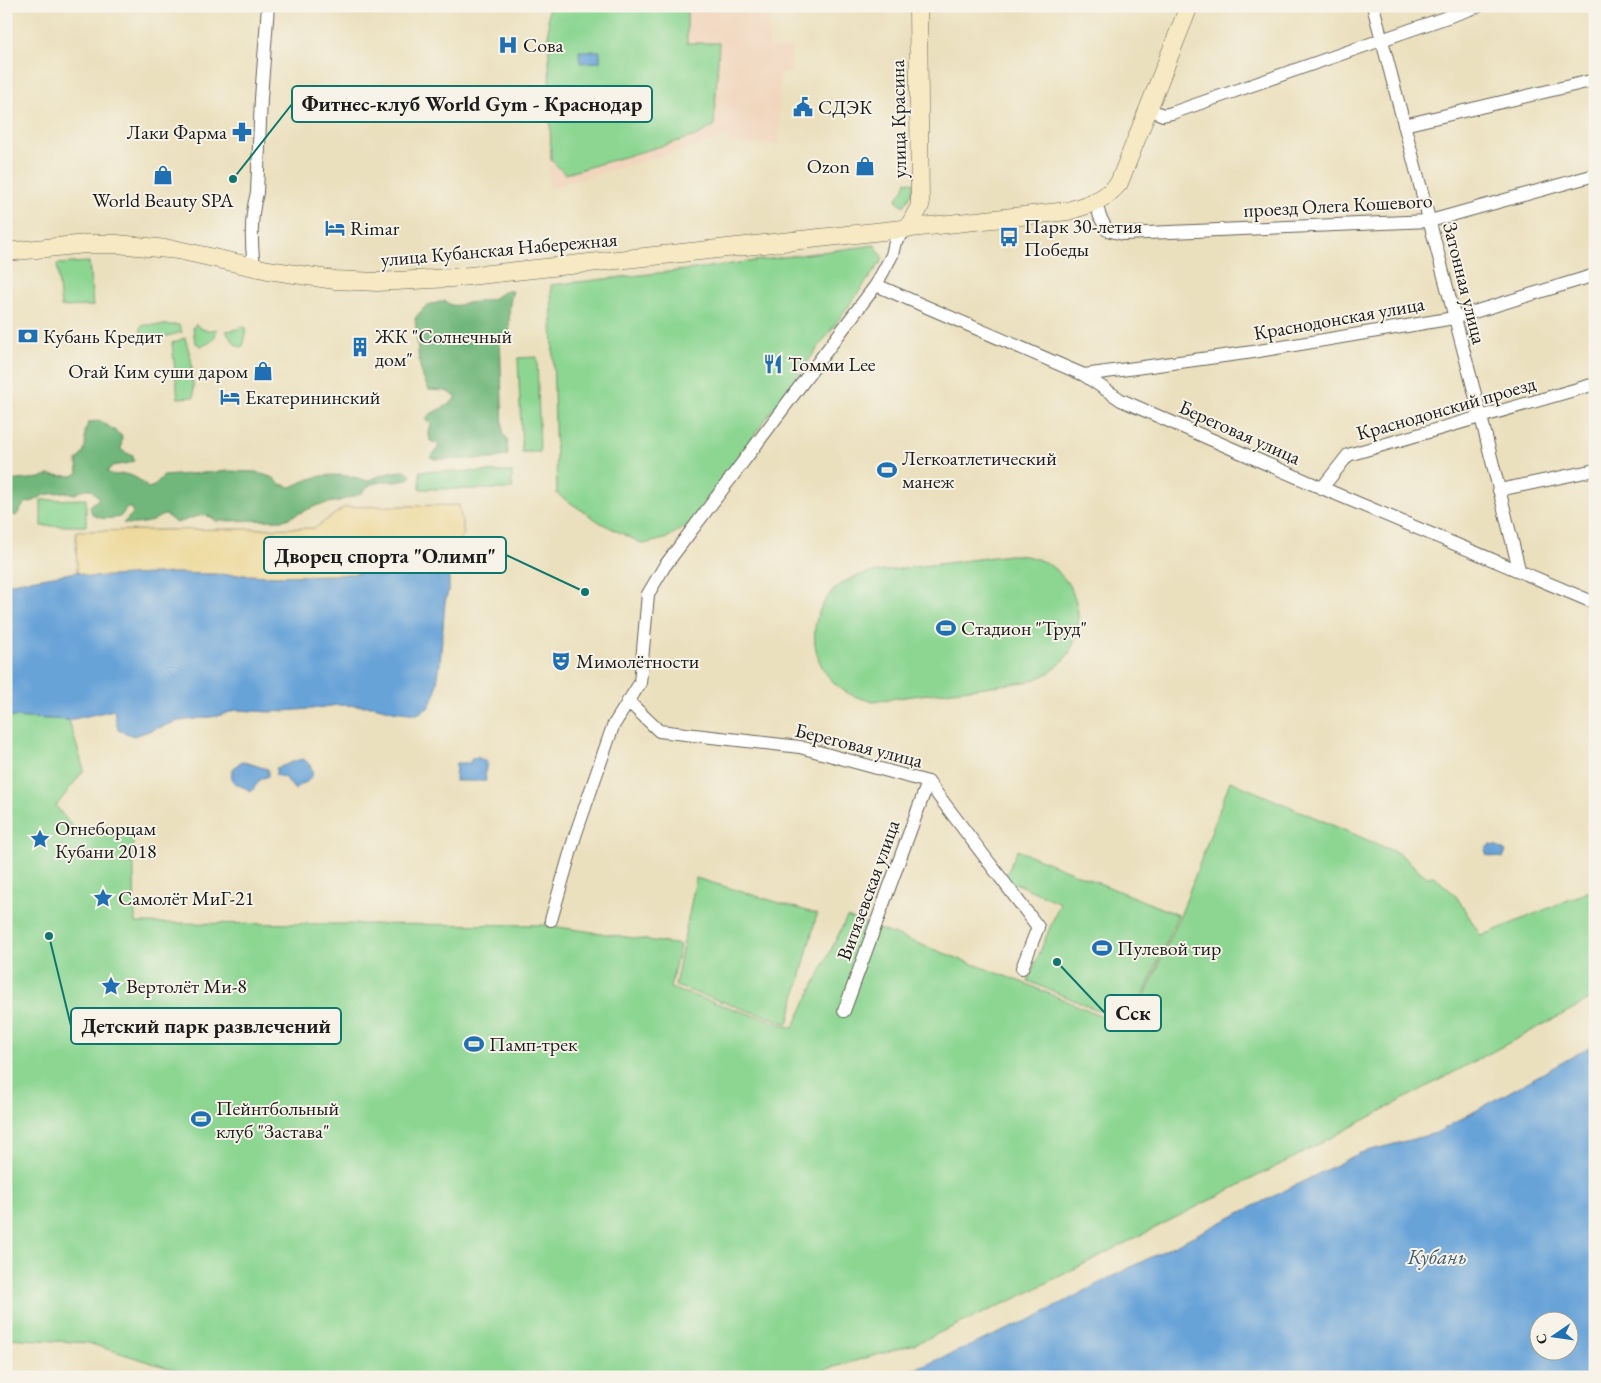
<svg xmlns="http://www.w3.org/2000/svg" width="1601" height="1383" viewBox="0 0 1601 1383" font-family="'EB Garamond',serif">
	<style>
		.built { fill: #f1d5bd }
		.green { fill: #8cd692; stroke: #547957 }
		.forest { fill: #71b77c; stroke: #466a4c }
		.sand { fill: #eeda9e; stroke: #857b5d }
		.water { fill: #67a3d8; stroke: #42607a; fill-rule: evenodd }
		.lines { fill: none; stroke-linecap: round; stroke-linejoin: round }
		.minor-casing { stroke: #646155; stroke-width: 14 }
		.secondary-casing { stroke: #646155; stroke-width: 19 }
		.minor { stroke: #fff; stroke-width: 12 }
		.secondary { stroke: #f6e9c3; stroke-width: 18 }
		.labels { text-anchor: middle; stroke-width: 4; stroke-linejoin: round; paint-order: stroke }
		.poi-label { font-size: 20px; fill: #1c1c1c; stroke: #f7f3e8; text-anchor: start }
		.street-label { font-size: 20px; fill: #1c1c1c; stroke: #f7f3e8 }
		.water-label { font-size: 21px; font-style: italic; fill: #3e5971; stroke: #f7f3e8 }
		.leader { fill: none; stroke: #0f766e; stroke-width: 2 }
		.callout-dot { fill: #0f766e; stroke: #f7f3e8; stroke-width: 2 }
		.callout { fill: #f7f3e8; stroke: #0f766e; stroke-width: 2 }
		.callout-label { font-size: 21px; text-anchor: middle; font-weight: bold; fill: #1c1c1c }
	</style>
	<rect width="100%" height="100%" fill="#f7f3e8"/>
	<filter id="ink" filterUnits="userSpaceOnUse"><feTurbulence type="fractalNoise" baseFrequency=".02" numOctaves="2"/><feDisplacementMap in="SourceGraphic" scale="10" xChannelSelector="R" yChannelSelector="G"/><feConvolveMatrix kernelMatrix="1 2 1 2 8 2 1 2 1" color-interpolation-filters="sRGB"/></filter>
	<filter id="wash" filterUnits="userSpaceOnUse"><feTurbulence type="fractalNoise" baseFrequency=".0096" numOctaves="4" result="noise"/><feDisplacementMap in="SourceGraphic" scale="20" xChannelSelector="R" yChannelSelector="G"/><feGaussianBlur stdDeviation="1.12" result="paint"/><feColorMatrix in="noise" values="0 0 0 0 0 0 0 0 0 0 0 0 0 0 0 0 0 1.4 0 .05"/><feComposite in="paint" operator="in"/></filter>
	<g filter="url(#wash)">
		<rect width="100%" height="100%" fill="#ebe0be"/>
		<!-- built -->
		<polygon class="built" points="547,6 768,6 769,48 791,48 791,73 780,73 779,145 727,143 727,137 549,188"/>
		<!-- green -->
		<g class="green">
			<polygon points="548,6 687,6 687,43 719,43 714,126 696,136 565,174 551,160"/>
			<polygon points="906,181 914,183 912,193 904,206 896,200 904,188"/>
			<polygon points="875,245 883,259 689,524 665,539 643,544 601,523 557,494 551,285 694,269"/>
			<polygon points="89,262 93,306 61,307 57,264"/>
			<path d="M196,324C201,331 209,331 217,329C215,340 210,344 200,346L195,342L193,327Z"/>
			<path d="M146,325H179L182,332C168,336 154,340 140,337L141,326Z"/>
			<path d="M240,327H245C246,334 245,340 243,346L240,347L235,344L226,331L238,329Z"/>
			<polygon points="185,338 191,358 194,397 178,398 172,343"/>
			<polygon points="537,357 540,452 522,452 518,358"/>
			<polygon points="420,471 512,472 512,489 420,489"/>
			<polygon points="86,499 86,526 41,526 41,500"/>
			<path d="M1009,555C1091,552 1105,665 1025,682L873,701C799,691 793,589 868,573Z"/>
			<polygon points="6,715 12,717 69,720 84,770 56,806 73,828 133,830 135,923 545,925 680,945 670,988 793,1028 847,917 1024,983 1131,1028 1182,911 1230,781 1400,854 1427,877 1434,876 1456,896 1481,936 1595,889 1595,997 1293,1158 1023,1295 915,1344 799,1377 197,1377 88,1343 6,1338"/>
			<polygon points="1017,850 1178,915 1131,1024 1028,981 1060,903 1005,879"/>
			<polygon points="696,878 817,914 788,1024 675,986"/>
		</g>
		<!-- forest -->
		<g class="forest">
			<path d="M505,291H513C508,306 509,319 510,335L500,334L503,435L507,438L508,455L492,459H434L430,457L437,450L439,444L430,441L429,433L431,423L425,420C433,408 449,409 456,397L446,391L429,390C416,368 418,343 415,318L427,305L445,301C454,308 457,305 467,303C484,301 491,301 505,291Z"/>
			<path d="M101,421L122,436L121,450L133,456L134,461L129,463L112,466L107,472C114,476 115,475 123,474C133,474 142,481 148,488L154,486L163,476L229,471L256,472L274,478L280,484L291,487C298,484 305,480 313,478C329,473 351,475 367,481C380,475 393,471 407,471L411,476L407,480L397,482L387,481L371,484L360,494L339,501L318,505L284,520L216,521C204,509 191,520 176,523L166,515C160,515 157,519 152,521C142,524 133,525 123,523L133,513L131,508H127L120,517C109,519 101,520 92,514L90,506L99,498L90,489H85L75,494L63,492L44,495L34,501L25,503L16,516L6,512V481L40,478L48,475L72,476L78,473L77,461C79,458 83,454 84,450C88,440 81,435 89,422Z"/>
		</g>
		<!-- sand -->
		<polygon class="sand" points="459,505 464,534 432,572 407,573 383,571 336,575 276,576 175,573 89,577 77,572 76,531 315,528 345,507"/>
		<!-- water -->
		<g class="water">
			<polygon points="579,51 600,51 600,62 580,63"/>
			<polygon points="383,571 407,573 445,572 449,578 449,589 445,602 440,664 435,695 428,708 417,714 393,711 373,706 337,705 311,709 270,712 236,710 218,716 179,721 134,736 118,730 114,710 69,720 12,717 6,715 6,584 77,572 89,577 175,573 276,576 336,575"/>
			<polygon points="477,757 487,762 485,773 486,781 455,781 456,763 471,763 471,759"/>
			<path d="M303,759C310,763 317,773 309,780C305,784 301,783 295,790L285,778L276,775V768C286,766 294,760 303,759Z"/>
			<path d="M241,762C250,762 258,767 268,769V776L260,780L251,792C244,786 241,787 236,784C227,777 233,766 241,762Z"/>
			<polygon points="1490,845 1497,846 1506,852 1503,858 1487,855 1485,850 1487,847"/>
			<path d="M1595,1044V1377H887L921,1367L1036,1317L1105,1280L1360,1153L1436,1133ZM1538,1320H1568V1350H1538Z"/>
		</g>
	</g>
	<g filter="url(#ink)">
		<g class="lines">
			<defs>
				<g id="minor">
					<polyline points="1373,6 1481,417 1519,569"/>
					<polyline points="1148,109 1163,115 1172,113 1479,6"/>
					<polyline points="1404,125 1595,80"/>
					<polyline points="1096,202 1100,217 1107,230 1123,234 1430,221 1595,175"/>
					<path d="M254,267C251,243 250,217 257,193L261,98L268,6"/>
					<polyline points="876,285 1084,375 1121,400 1322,488 1595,603"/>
					<polyline points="1084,375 1253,352 1454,318 1595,275"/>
					<polyline points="1322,488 1348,455 1595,384"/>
					<polyline points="1499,490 1595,470"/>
					<polyline points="628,701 659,731 800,747 928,782 1038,927 1022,968"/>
					<polyline points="551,920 575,836 613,726 640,683 648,594 664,567 876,285 892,255 895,242 908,228"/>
					<polyline points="844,1011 928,782"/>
				</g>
				<g id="secondary">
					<polyline points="908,228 920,206 918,6"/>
					<path d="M6,252L86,244H117L178,250L268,270L335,280L377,282L451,278L1068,211C1090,204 1104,201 1119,183L1189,6"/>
				</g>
			</defs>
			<!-- minor casing -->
			<use href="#minor" class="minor-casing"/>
			<!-- secondary casing -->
			<use href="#secondary" class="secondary-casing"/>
			<!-- minor -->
			<use href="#minor" class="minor"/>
			<!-- secondary -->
			<use href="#secondary" class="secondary"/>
		</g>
	</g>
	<!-- icons -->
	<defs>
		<symbol id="hospital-bare" viewBox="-9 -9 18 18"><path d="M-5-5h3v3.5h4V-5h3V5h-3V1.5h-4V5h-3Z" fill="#1f6fb2" stroke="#f7f3e8" stroke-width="2.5" paint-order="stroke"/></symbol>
		<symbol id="civic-bare" viewBox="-9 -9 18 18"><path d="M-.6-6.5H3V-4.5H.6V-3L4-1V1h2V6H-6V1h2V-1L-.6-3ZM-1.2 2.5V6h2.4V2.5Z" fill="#1f6fb2" stroke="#f7f3e8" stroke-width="2.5" paint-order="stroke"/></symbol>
		<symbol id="pharmacy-bare" viewBox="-9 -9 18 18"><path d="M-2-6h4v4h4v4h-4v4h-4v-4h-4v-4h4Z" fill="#1f6fb2" stroke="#f7f3e8" stroke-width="2.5" paint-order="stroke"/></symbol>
		<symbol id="shop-bare" viewBox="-9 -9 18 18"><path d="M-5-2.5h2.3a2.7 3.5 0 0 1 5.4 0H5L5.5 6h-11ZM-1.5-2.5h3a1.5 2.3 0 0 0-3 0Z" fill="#1f6fb2" stroke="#f7f3e8" stroke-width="2.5" paint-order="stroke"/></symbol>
		<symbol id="hotel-bare" viewBox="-9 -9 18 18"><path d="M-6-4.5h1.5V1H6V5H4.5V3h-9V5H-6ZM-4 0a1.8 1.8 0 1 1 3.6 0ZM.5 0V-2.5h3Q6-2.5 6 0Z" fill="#1f6fb2" stroke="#f7f3e8" stroke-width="2.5" paint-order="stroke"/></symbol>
		<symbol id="bus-bare" viewBox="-9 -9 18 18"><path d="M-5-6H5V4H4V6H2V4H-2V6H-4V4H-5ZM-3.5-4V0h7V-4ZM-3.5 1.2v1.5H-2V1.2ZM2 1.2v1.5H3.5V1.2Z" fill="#1f6fb2" stroke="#f7f3e8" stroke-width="2.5" paint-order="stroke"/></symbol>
		<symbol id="bank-bare" viewBox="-9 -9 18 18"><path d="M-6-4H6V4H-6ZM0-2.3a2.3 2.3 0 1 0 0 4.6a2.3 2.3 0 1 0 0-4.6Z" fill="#1f6fb2" stroke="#f7f3e8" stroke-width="2.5" paint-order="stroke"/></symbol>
		<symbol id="building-bare" viewBox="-9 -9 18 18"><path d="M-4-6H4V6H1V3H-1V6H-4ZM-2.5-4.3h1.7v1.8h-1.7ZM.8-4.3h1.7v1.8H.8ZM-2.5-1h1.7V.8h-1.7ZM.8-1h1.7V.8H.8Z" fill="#1f6fb2" stroke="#f7f3e8" stroke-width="2.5" paint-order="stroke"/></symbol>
		<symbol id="restaurant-bare" viewBox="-9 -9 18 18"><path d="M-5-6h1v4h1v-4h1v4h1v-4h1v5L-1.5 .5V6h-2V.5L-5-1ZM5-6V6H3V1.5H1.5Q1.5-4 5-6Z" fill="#1f6fb2" stroke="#f7f3e8" stroke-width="2.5" paint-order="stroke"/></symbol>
		<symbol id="stadium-bare" viewBox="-9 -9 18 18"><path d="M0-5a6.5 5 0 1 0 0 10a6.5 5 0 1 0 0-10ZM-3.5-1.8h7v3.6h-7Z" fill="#1f6fb2" stroke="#f7f3e8" stroke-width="2.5" paint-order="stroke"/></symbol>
		<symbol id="theatre-bare" viewBox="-9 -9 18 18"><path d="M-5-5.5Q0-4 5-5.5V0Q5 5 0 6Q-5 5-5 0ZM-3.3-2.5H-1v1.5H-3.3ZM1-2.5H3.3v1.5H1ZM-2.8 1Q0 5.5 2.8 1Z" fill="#1f6fb2" stroke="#f7f3e8" stroke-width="2.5" paint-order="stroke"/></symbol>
		<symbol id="sight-bare" viewBox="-9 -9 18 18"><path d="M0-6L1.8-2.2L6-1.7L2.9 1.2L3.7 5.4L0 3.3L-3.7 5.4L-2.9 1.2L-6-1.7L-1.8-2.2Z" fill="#1f6fb2" stroke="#f7f3e8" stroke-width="2.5" paint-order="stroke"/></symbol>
	</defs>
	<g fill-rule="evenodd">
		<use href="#hospital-bare" x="494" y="31" width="28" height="28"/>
		<use href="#civic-bare" x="789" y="93" width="28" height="28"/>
		<use href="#pharmacy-bare" x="228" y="118" width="28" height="28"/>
		<use href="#shop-bare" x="851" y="152" width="28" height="28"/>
		<use href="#shop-bare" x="149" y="161" width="28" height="28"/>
		<use href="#hotel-bare" x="321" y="214" width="28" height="28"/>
		<use href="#bus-bare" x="995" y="223" width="28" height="28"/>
		<use href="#bank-bare" x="14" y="322" width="28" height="28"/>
		<use href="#building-bare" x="346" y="333" width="28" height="28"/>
		<use href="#restaurant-bare" x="759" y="350" width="28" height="28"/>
		<use href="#shop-bare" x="249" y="357" width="28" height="28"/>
		<use href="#hotel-bare" x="216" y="383" width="28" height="28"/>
		<use href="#stadium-bare" x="873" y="456" width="28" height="28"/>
		<use href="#stadium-bare" x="932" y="614" width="28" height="28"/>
		<use href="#theatre-bare" x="547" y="647" width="28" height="28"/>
		<use href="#sight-bare" x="26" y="825" width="28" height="28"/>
		<use href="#sight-bare" x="89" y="884" width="28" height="28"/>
		<use href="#stadium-bare" x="1088" y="934" width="28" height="28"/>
		<use href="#sight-bare" x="97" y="972" width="28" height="28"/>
		<use href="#stadium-bare" x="460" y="1030" width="28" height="28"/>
		<use href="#stadium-bare" x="187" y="1105" width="28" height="28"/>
	</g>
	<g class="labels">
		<!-- poi labels -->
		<g class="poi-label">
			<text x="523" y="52">Сова</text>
			<text x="818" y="114">СДЭК</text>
			<text x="227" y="139" text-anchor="end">Лаки Фарма</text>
			<text x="850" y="173" text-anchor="end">Ozon</text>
			<text x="163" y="207" text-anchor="middle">World Beauty SPA</text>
			<text x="1024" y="233">Парк 30-летия<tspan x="1024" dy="23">Победы</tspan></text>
			<text x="350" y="235">Rimar</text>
			<text x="43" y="343">Кубань Кредит</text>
			<text x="375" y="343">ЖК "Солнечный<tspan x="375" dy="23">дом"</tspan></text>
			<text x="788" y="371">Томми Lee</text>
			<text x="248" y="378" text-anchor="end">Огай Ким суши даром</text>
			<text x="245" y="404">Екатерининский</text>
			<text x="902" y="465">Легкоатлетический<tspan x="902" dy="23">манеж</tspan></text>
			<text x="961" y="635">Стадион "Труд"</text>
			<text x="576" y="668">Мимолётности</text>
			<text x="55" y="835">Огнеборцам<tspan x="55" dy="23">Кубани 2018</tspan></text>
			<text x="118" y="905">Самолёт МиГ-21</text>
			<text x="1117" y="955">Пулевой тир</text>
			<text x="126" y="993">Вертолёт Ми-8</text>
			<text x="489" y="1051">Памп-трек</text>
			<text x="216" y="1115">Пейнтбольный<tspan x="216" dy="23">клуб "Застава"</tspan></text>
		</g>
		<!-- street labels -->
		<g class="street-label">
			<text transform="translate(898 119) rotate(-91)" y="7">улица Красина</text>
			<text transform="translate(1338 205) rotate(-3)" y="7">проезд Олега Кошевого</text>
			<text transform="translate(499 249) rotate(-5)" y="7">улица Кубанская Набережная</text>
			<text transform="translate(1465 283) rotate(76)" y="7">Затонная улица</text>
			<text transform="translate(1339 318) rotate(-10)" y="7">Краснодонская улица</text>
			<text transform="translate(1446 408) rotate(-16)" y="7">Краснодонский проезд</text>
			<text transform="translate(1240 432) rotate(24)" y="7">Береговая улица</text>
			<text transform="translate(859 745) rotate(14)" y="7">Береговая улица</text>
			<text transform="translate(868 890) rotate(-70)" y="7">Витязевская улица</text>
		</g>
		<!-- water labels -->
		<g class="water-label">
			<text x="1437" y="1264">Кубань</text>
		</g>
	</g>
	<!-- callouts -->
	<path class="leader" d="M233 179L292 104M585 592L506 555M1057 962L1105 1013M49 936L71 1026"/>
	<g class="callout-dot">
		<circle cx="233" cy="179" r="5"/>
		<circle cx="585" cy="592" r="5"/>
		<circle cx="1057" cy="962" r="5"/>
		<circle cx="49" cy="936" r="5"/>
	</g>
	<g class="callout">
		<rect x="292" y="86" width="360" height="36" rx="5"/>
		<rect x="264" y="537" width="242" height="36" rx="5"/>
		<rect x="1105" y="995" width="56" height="36" rx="5"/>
		<rect x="71" y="1008" width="270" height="36" rx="5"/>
	</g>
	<g class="callout-label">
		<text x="472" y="111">Фитнес-клуб World Gym - Краснодар</text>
		<text x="385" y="563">Дворец спорта "Олимп"</text>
		<text x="1133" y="1020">Сск</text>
		<text x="206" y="1033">Детский парк развлечений</text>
	</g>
	<!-- margin -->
	<rect width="1601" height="1383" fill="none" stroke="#f7f3e8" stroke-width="25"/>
	<!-- north arrow -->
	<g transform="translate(1554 1336) rotate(257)"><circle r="24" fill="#f7f3e8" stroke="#9f9d96"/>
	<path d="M0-4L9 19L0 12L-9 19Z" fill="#1f6fb2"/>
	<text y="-8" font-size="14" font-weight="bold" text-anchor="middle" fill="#1c1c1c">С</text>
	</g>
</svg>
